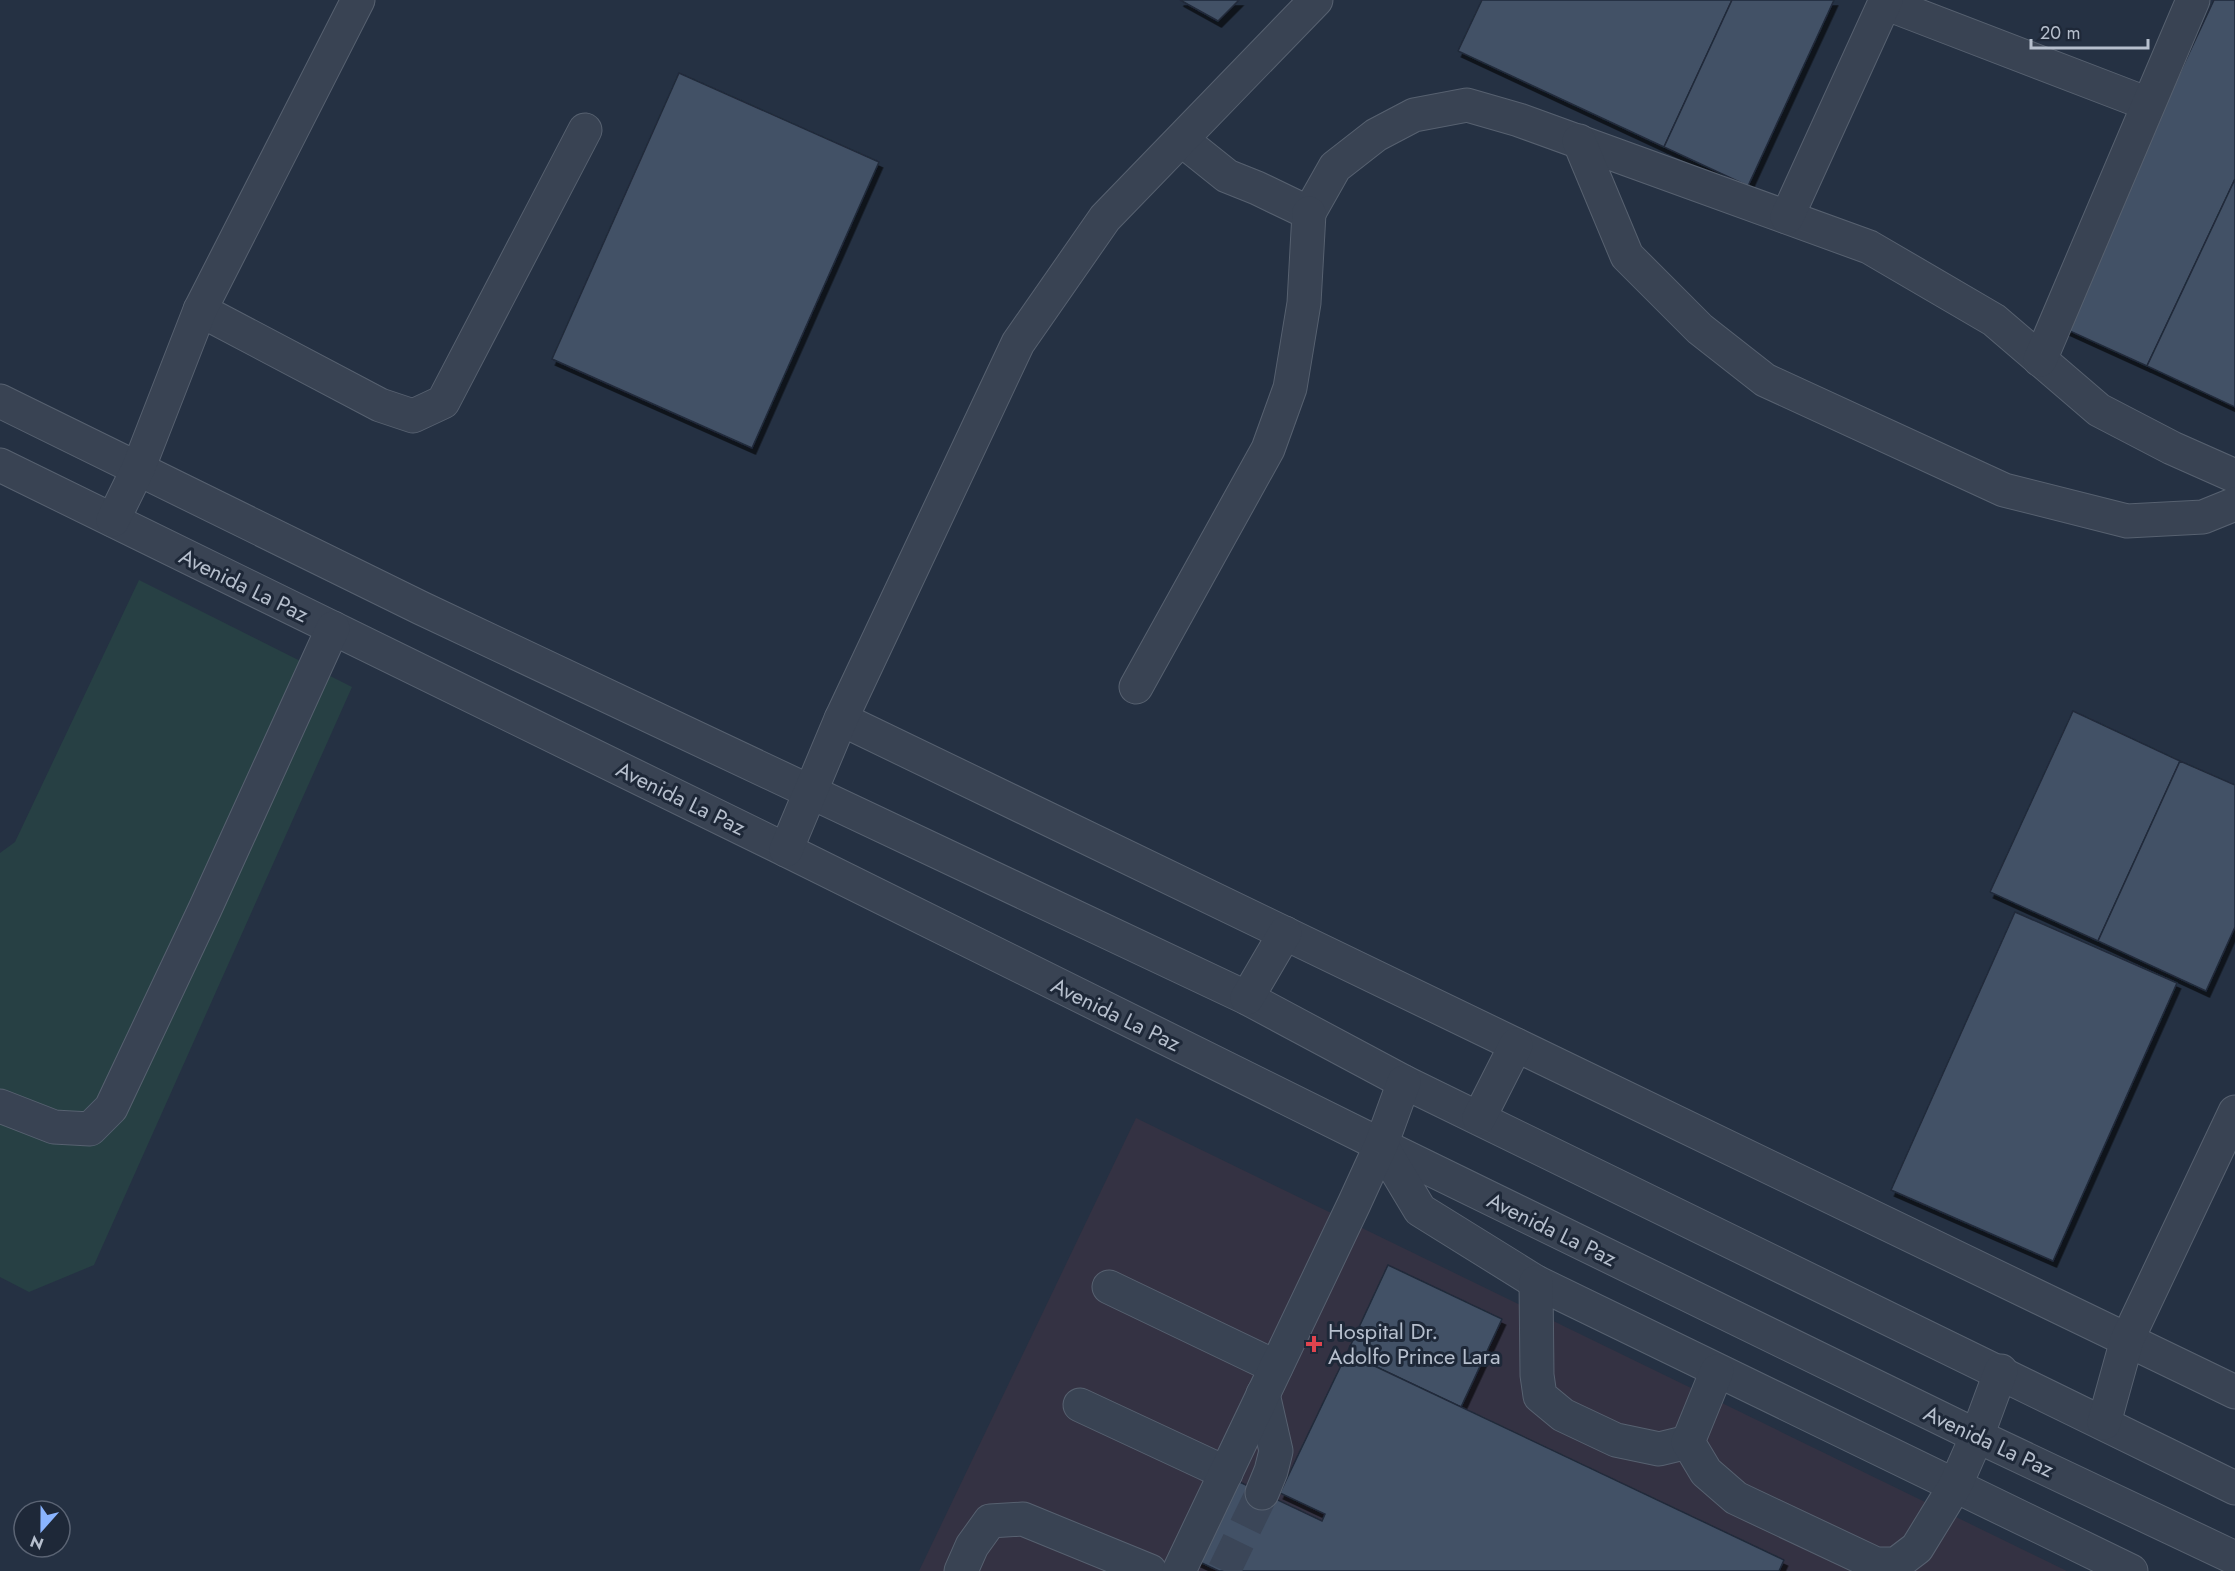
<svg xmlns="http://www.w3.org/2000/svg" width="2235" height="1571" viewBox="0 0 2235 1571" font-family="Jost,sans-serif">
	<style>
		.medical { fill: #343243 }
		.green { fill: #274044 }
		.building { fill: #435166; stroke: #202a3a; stroke-width: 1.5; filter: url(#shadow) }
		.lines { fill: none; stroke-linecap: round; stroke-linejoin: round }
		.minor-tunnel { stroke: #3b4658; stroke-width: 33; stroke-dasharray: 33 16; stroke-linecap: butt }
		.minor-casing { stroke: #576170; stroke-width: 35 }
		.minor { stroke: #394353; stroke-width: 33 }
		.health-dot { fill: #e0444e; stroke: #1e2838; stroke-width: 2 }
		.labels { text-anchor: middle; stroke-width: 6; stroke-linejoin: round; paint-order: stroke }
		.street-label { font-size: 22px; fill: #b6bfcd; stroke: #1e2838 }
		.poi-label { font-size: 22px; fill: #b6bfcd; stroke: #1e2838; text-anchor: start }
	</style>
	<defs>
		<filter id="shadow"><feDropShadow dx="3.5" dy="6" stdDeviation="0" flood-color="#0009"/></filter>
	</defs>
	<rect width="100%" height="100%" fill="#253143"/>
	<!-- medical -->
	<polygon class="medical" points="1136,1118 2067,1571 919,1571"/>
	<!-- green -->
	<polygon class="green" points="139,580 352,687 94,1265 29,1292 0,1277 0,853 15,842"/>
	<!-- building -->
	<g class="building">
		<polygon points="1180,0 1239,0 1218,21"/>
		<polygon points="1482,0 1732,0 1664,147 1458,51"/>
		<polygon points="1732,0 1834,0 1748,186 1664,147"/>
		<polygon points="2214,0 2235,0 2235,179 2147,366 2061,327"/>
		<polygon points="679,73 879,162 752,448 552,359"/>
		<polygon points="2235,179 2235,407 2147,366"/>
		<polygon points="2073,711 2180,761 2098,941 1990,892"/>
		<polygon points="2180,761 2235,785 2235,927 2206,991 2098,941"/>
		<polygon points="2015,912 2177,983 2053,1261 1891,1190"/>
		<polygon points="1388,1265 1502,1319 1461,1407 1347,1353"/>
		<polygon points="1347,1353 1784,1560 1779,1571 1219,1571 1189,1557 1227,1476 1322,1521 1325,1514 1280,1493"/>
	</g>
	<g class="lines">
		<!-- minor-tunnel -->
		<polyline class="minor-tunnel" points="1224,1571 1262,1493"/>
		<defs>
			<g id="minor">
				<polyline points="1885,3 2148,104"/>
				<polyline points="1182,140 1227,176 1257,188 1309,213 1335,167 1376,135 1414,115 1467,105 1519,120 1869,247 1994,320 2099,410 2172,448 2235,476"/>
				<polyline points="1579,141 1627,256 1700,329 1765,380 2004,490 2127,521 2203,517 2235,504"/>
				<polyline points="1787,217 1886,0"/>
				<polyline points="200,310 380,405 413,416 443,402 585,130"/>
				<polyline points="2040,360 2193,0"/>
				<polyline points="0,401 421,608 1247,998 1404,1082 2235,1488"/>
				<polyline points="0,465 786,850 1381,1145 1977,1436 2235,1558"/>
				<polyline points="113,520 138,469 200,310 358,0"/>
				<polyline points="1136,687 1268,449 1290,388 1304,303 1309,213"/>
				<polyline points="841,719 2235,1392"/>
				<polyline points="786,850 841,719 1018,343 1105,218 1316,0"/>
				<polyline points="1247,998 1285,933"/>
				<polyline points="0,1106 54,1127 90,1129 111,1108 205,909 333,628"/>
				<polyline points="1479,1118 1516,1045"/>
				<polyline points="1381,1145 1420,1210 1536,1282 2131,1571"/>
				<polyline points="1536,1282 1537,1375 1540,1396 1563,1415 1616,1440 1659,1449 1688,1442"/>
				<polyline points="1109,1287 1276,1367"/>
				<polyline points="1717,1371 1688,1442 1706,1472 1736,1498 1876,1564 1896,1564 1917,1548 1955,1486 1977,1436 2001,1371"/>
				<polyline points="1080,1405 1226,1473"/>
				<polyline points="2104,1423 2127,1340 2235,1112"/>
				<polyline points="1262,1493 1271,1471 1276,1451 1263,1394"/>
				<polyline points="961,1571 972,1546 990,1521 1023,1519 1150,1571"/>
				<polyline points="1179,1571 1354,1204 1381,1145 1404,1082"/>
			</g>
		</defs>
		<!-- minor casing -->
		<use href="#minor" class="minor-casing"/>
		<!-- minor -->
		<use href="#minor" class="minor"/>
	</g>
	<!-- markers -->
	<path class="health-dot" d="M1311 1335h6v6h6v6h-6v6h-6v-6h-6v-6h6z"/>
	<g class="labels">
		<!-- street labels -->
		<g class="street-label">
			<text transform="translate(244 585) rotate(26)" y="8">Avenida La Paz</text>
			<text transform="translate(681 798) rotate(26)" y="8">Avenida La Paz</text>
			<text transform="translate(1116 1014) rotate(26)" y="8">Avenida La Paz</text>
			<text transform="translate(1552 1229) rotate(26)" y="8">Avenida La Paz</text>
			<text transform="translate(1989 1441) rotate(25)" y="8">Avenida La Paz</text>
		</g>
		<!-- poi labels -->
		<g class="poi-label">
			<text x="1328" y="1339">Hospital Dr.<tspan x="1328" dy="25">Adolfo Prince Lara</tspan></text>
		</g>
	</g>
	<!-- north arrow -->
	<g transform="translate(42 1529) rotate(201)"><circle r="28" fill="#1e2838" stroke="#5b6474" stroke-width="1.5"/>
	<path d="M0-4.5L10 22L0 15L-10 22Z" fill="#8ab4fe"/>
	<text y="-9" font-size="16" font-weight="bold" text-anchor="middle" fill="#b6bfcd">N</text>
	</g>
	<!-- scale -->
	<path d="M2031 39v9h117v-9" fill="none" stroke="#b6bfcd" stroke-width="3"/>
	<text x="2040" y="39" font-size="18" fill="#b6bfcd" stroke="#1e2838" stroke-width="4.5" paint-order="stroke">20 m</text>
</svg>
